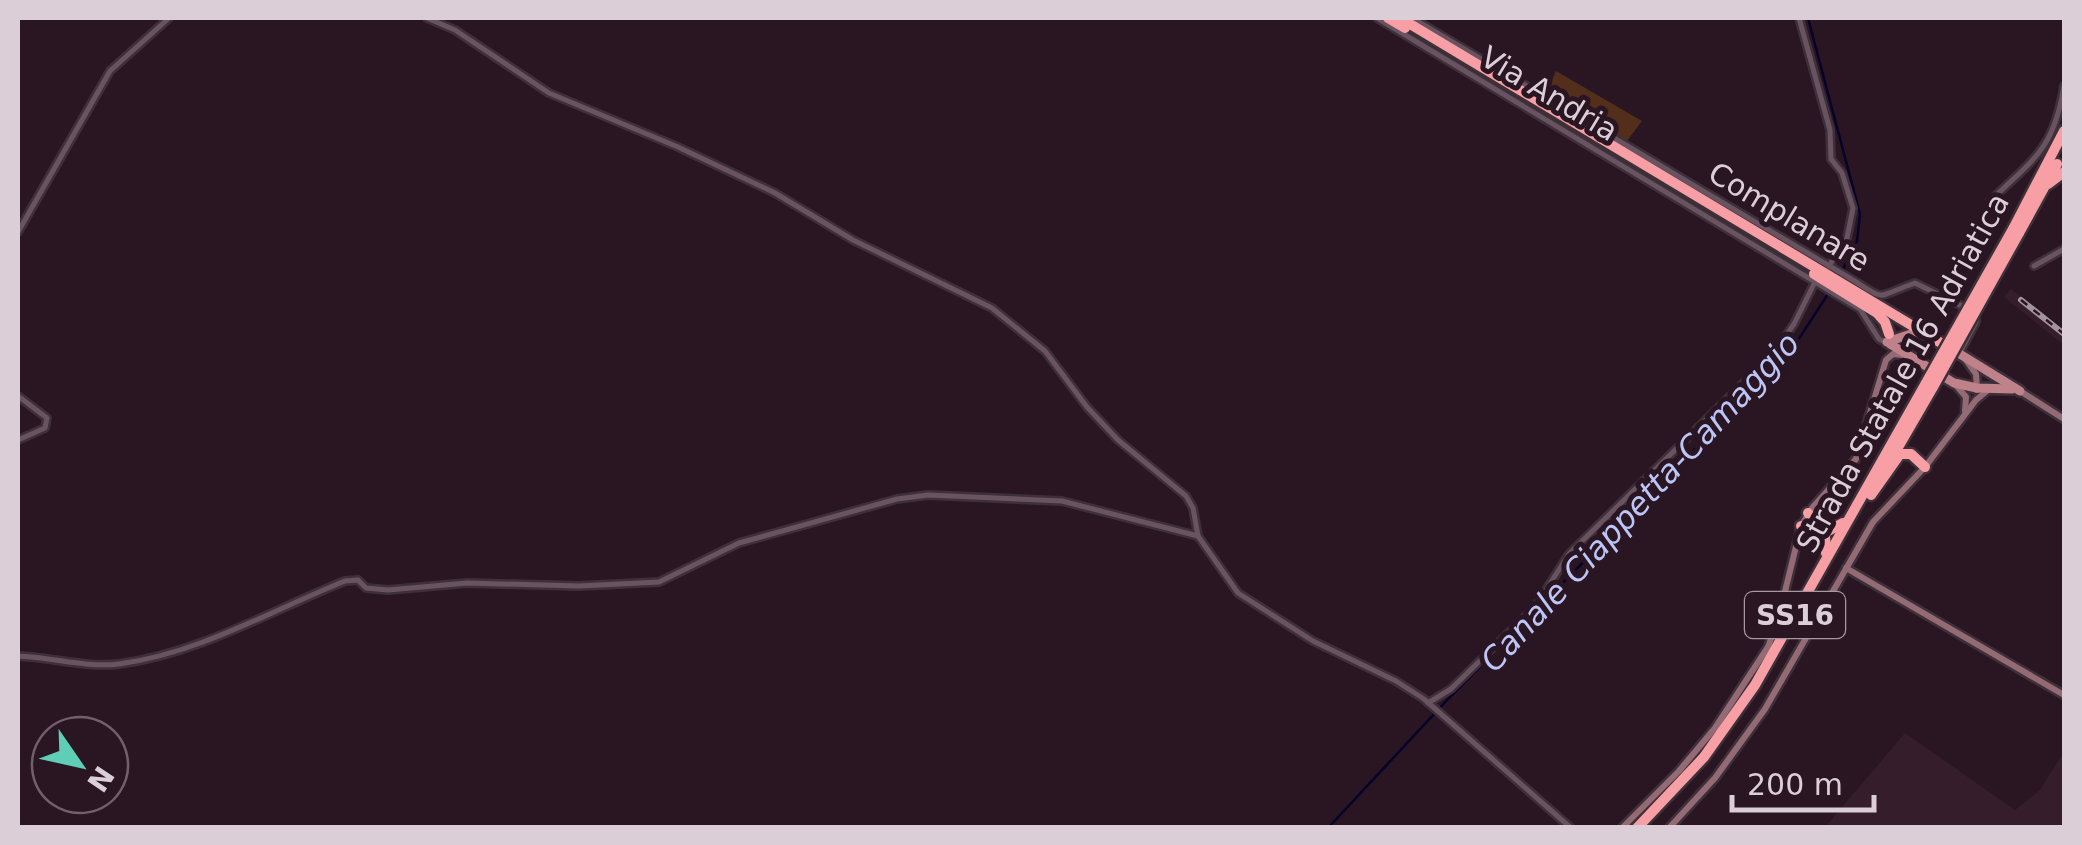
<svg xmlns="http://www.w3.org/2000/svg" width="2082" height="845" viewBox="0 0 2082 845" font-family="'DejaVu Sans',sans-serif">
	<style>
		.built { fill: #361d2c }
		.green { fill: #522e1b }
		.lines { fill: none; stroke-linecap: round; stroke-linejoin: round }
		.stream { stroke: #06002b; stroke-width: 2.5 }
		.street-casing { stroke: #3e3038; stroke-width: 10 }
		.secondary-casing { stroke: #3e3038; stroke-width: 11 }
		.primary-casing { stroke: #3e3038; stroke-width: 14 }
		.highway-casing { stroke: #3e3038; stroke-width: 15 }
		.street { stroke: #6a5361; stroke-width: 5 }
		.secondary { stroke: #946a75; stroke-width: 6 }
		.primary { stroke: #bf818a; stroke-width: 9 }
		.highway { stroke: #f79fa5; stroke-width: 10 }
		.rail-casing { stroke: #a3939d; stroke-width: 6 }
		.rail { stroke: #291622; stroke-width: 2.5; stroke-dasharray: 8; stroke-linecap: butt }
		.highway-bridge-casing { stroke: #3e3038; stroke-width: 15; stroke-linecap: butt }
		.highway-bridge { stroke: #f79fa5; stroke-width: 10 }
		.labels { text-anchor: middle; stroke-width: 10; stroke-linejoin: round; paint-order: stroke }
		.shield { fill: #291622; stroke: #a697a0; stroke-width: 2.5 }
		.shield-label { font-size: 28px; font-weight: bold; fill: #dcced6 }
		.street-label { font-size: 30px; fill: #dcced6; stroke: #291622 }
		.water-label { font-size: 32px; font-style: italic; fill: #bcc5f6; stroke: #291622 }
	</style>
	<rect width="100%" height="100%" fill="#291622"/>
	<!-- built -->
	<g class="built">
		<polygon points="2011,289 2064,331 2064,345 2004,297"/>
		<polygon points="1905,733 2015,810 2040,790 2064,752 2064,827 1825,827"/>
	</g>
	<!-- green -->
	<polygon class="green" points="1556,71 1642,121 1627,141 1546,93"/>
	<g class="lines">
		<!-- stream -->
		<g class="stream">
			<polyline points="1808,18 1860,214 1857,241 1838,279"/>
			<polyline points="1328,828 1449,698 1789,354 1828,294"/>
		</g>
		<defs>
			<g id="street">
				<polyline points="427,18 455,30 549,93 678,147 775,193 853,240 992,308 1045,351 1087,407 1118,440 1186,496 1193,508 1198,536 1238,593 1313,641 1396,681 1424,699 1571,828"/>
				<polyline points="1377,18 1860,309 1879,339 1885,342"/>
				<path d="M1412,18L1848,277C1889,302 1872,298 1915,283L1968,309"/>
				<polyline points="1799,18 1830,130 1831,159 1842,173 1853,208 1847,238 1829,266"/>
				<path d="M1990,201C2034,159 2054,149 2064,86"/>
				<polyline points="18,232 110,71 169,18"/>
				<polyline points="2034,266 2064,249"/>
				<polyline points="1959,354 1976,322 1976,316"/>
				<polyline points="18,396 47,418 45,428 18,440"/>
				<path d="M18,656C50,657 86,668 119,664C200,653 270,611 345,581L358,580L366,588L388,590L467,583L579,586L659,582L739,543L897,499L928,495L1062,501L1198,536"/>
				<polyline points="1428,703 1451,689 1535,607 1569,554 1774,353 1794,324 1815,282"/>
			</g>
			<g id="secondary">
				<polyline points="1966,360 1976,374 1977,390"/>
				<polyline points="1955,384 1966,397 1965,411"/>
				<polyline points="2020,391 2064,419"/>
				<polyline points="1846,568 2064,695"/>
				<polyline points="1622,828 1679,771 1715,728 1768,647 1778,620 1801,526 1812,508 1856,459 1886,360 1893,354 1902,355"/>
				<polyline points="1669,828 1715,778 1765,709 1873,522 1925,467 1976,400 1988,390"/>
			</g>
			<g id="primary">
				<polyline points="1887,342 1911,334 1927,337"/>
				<polyline points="1890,344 1954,383 1977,388 2012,389"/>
				<polyline points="1950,348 2020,391"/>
			</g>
			<g id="highway">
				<polyline points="1388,18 1405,28"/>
				<polyline points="1400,18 1941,343"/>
				<polyline points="2048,184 2064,172"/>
				<polyline points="2013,229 2064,131"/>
				<polyline points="2019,233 2057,164"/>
				<polyline points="1814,274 1877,313 1885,322 1889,334"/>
				<polyline points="1882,475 1933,387"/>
				<polyline points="1871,495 1900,454 1911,454 1925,467"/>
				<polyline points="1808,513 1818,526 1828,531 1843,523"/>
				<polyline points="1801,526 1825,536 1826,553"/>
				<polyline points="1637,828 1704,757 1755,685 1926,383"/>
			</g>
		</defs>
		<!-- street casing -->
		<use href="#street" class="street-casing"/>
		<!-- secondary casing -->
		<use href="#secondary" class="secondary-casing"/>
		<!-- primary casing -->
		<use href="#primary" class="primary-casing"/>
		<!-- highway casing -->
		<use href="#highway" class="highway-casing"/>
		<!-- street -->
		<use href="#street" class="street"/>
		<!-- secondary -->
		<use href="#secondary" class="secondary"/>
		<!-- primary -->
		<use href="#primary" class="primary"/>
		<!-- highway -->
		<use href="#highway" class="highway"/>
		<defs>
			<polyline id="rail" points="2021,300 2064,334"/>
		</defs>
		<!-- rail casing -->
		<use href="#rail" class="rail-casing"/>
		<!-- rail -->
		<use href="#rail" class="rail"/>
		<defs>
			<g id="highway-bridge">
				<polyline points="1926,383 2013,229"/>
				<polyline points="1933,387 2019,233"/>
			</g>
		</defs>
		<!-- highway-bridge casing -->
		<use href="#highway-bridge" class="highway-bridge-casing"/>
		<!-- highway-bridge -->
		<use href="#highway-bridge" class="highway-bridge"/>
	</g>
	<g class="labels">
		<!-- shield labels -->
		<rect class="shield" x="1745" y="592" width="100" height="46" rx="8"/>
		<g class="shield-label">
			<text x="1795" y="625">SS16</text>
		</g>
		<!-- street labels -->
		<g class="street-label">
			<text transform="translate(1549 94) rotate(31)" y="10">Via Andria</text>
			<text transform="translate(1789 217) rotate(31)" y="10">Complanare</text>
			<text transform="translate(1903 373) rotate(-61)" y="10">Strada Statale 16 Adriatica</text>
		</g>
		<!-- water labels -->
		<g class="water-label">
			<text transform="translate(1640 502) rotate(-47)" y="11">Canale Ciappetta-Camaggio</text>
		</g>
	</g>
	<!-- border -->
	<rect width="2082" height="845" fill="none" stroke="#dcced6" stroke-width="40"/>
	<!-- north arrow -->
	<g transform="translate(80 765) rotate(124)"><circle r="48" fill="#291622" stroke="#71606a" stroke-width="2.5"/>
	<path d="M0-8L18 38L0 25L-18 38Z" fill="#5eceb7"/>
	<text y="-15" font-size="28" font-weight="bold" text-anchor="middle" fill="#dcced6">N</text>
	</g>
	<!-- scale -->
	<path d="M1732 795v15h142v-15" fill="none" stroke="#dcced6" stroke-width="5"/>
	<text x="1747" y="795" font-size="30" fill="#dcced6" stroke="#291622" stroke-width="8" paint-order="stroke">200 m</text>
</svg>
